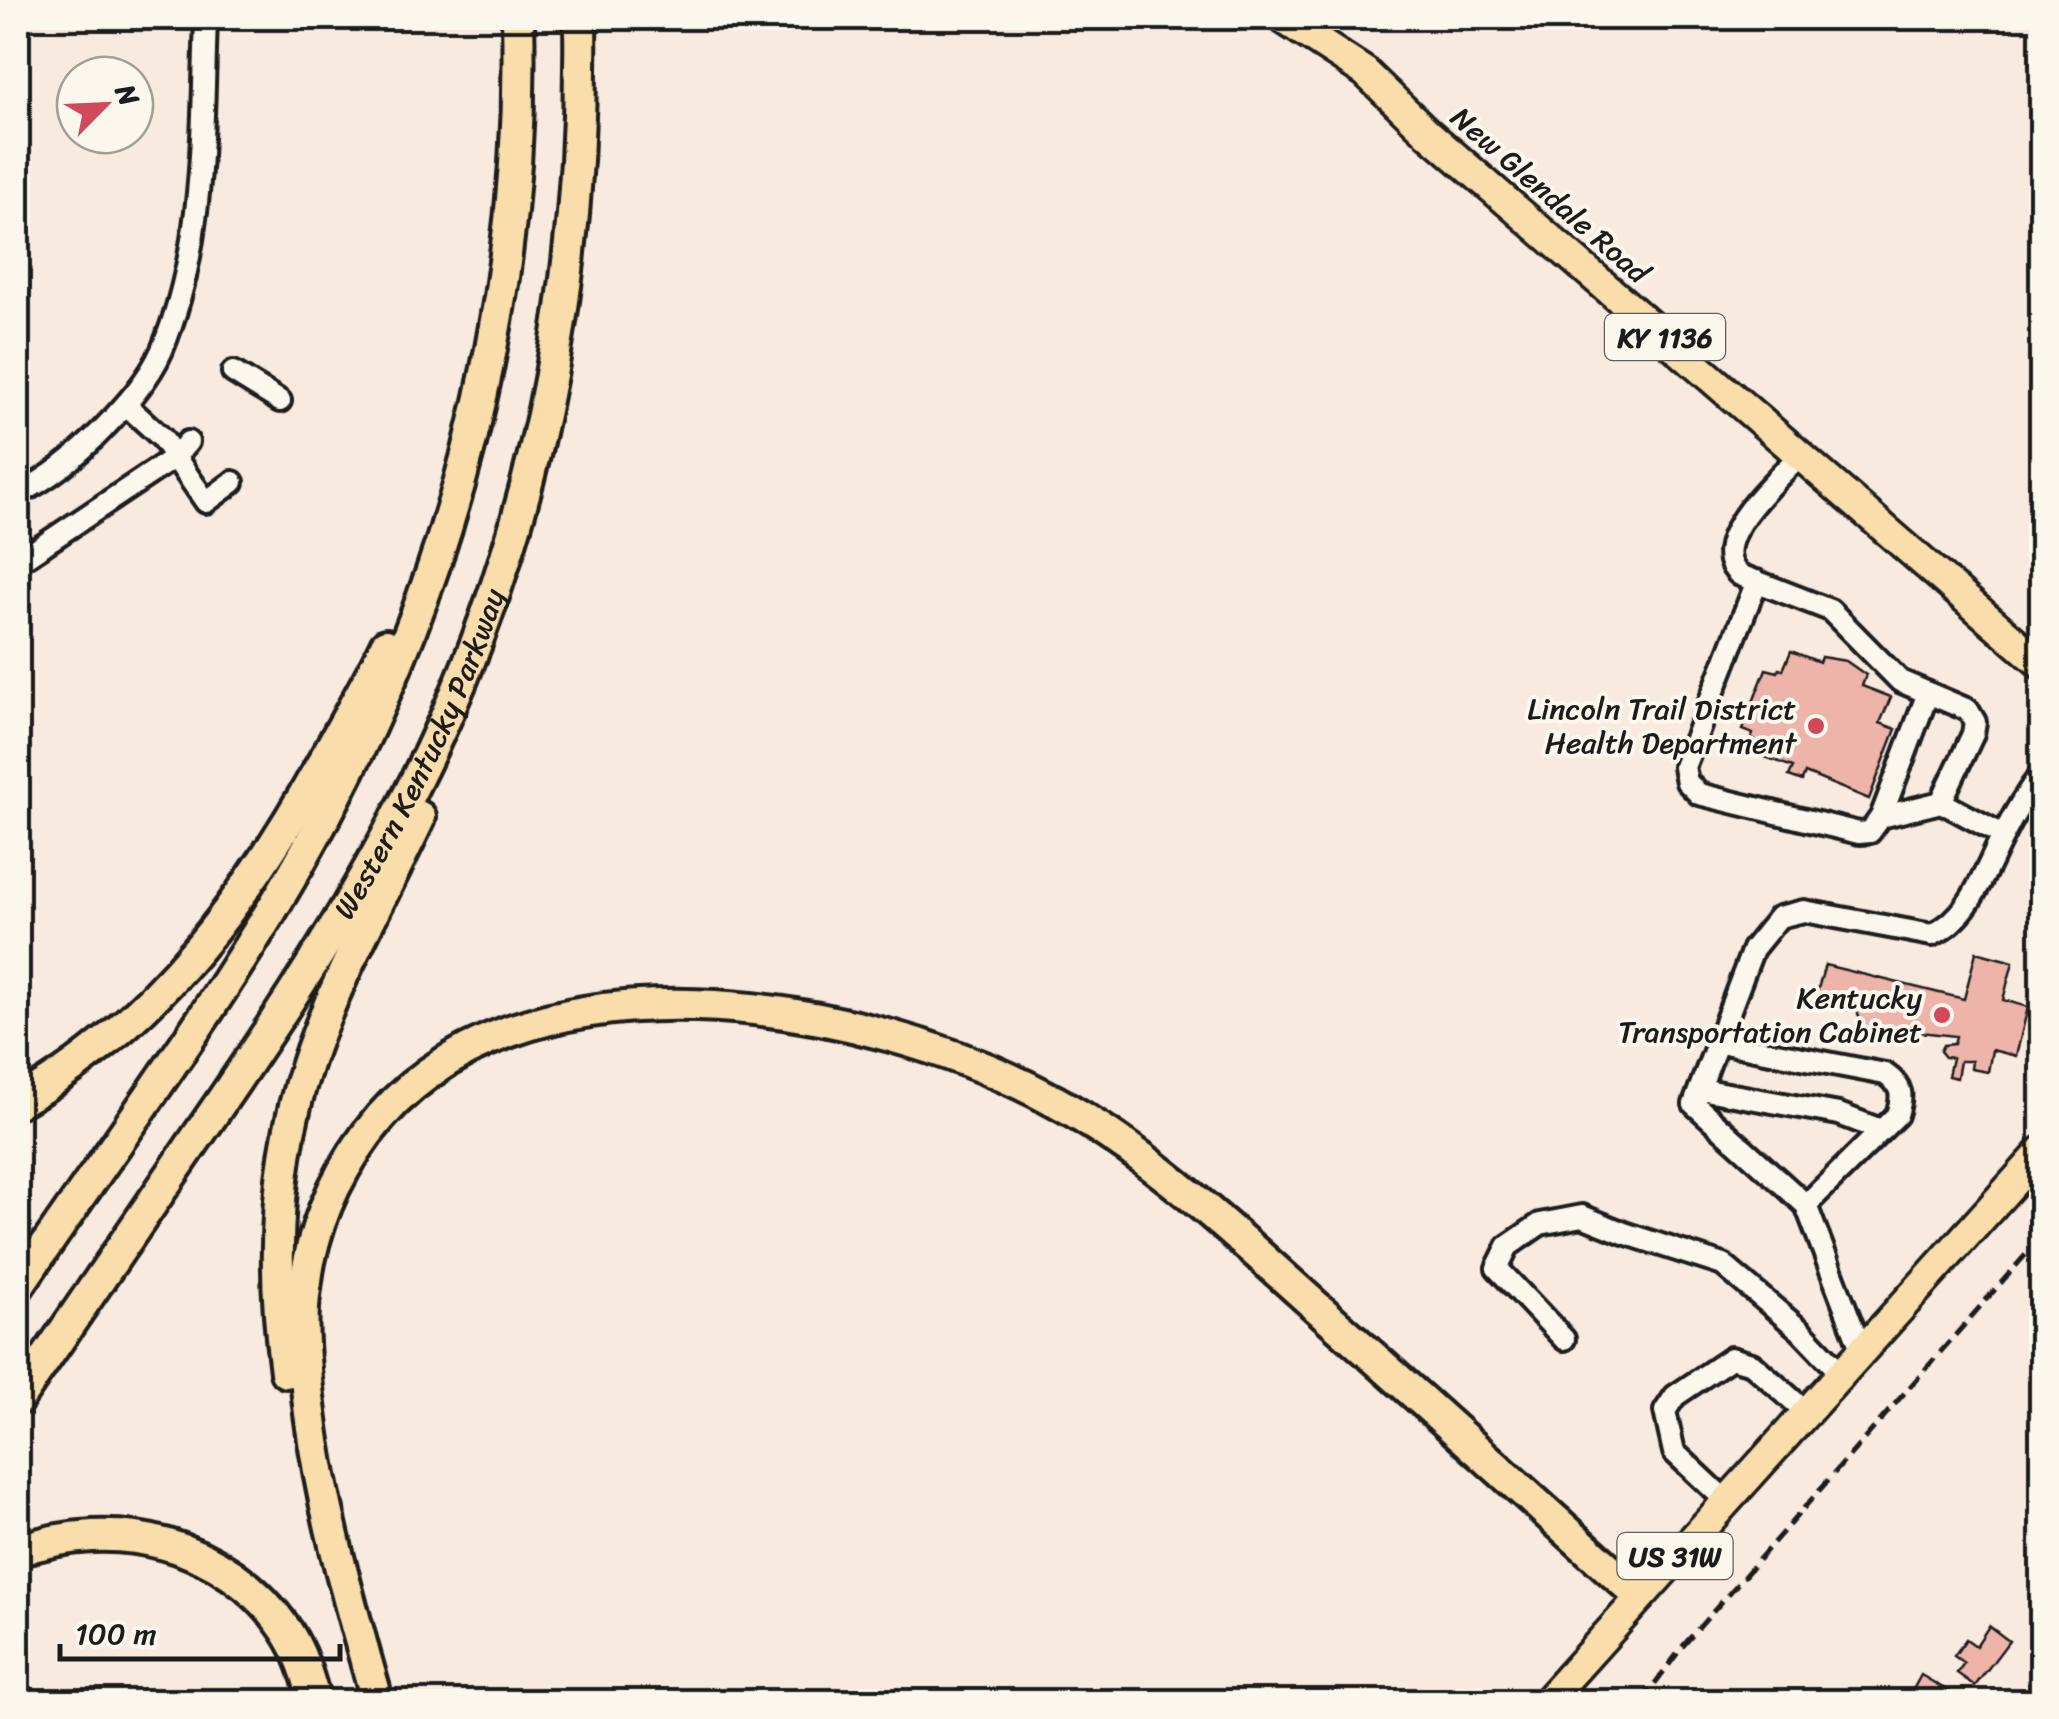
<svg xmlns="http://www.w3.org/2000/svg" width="2059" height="1719" viewBox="0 0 2059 1719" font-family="Sriracha,sans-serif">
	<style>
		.building { fill: #eeb4aa; stroke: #1c1c1c; stroke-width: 2.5 }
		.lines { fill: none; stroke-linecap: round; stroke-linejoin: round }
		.minor-casing { stroke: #1c1c1c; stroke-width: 28 }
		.major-casing { stroke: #1c1c1c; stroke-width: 35 }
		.highway-casing { stroke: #1c1c1c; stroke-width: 38 }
		.minor { stroke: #fbf7ec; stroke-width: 20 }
		.major { stroke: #f9ddab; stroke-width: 28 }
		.highway { stroke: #f9ddab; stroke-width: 30 }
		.rail { stroke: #1c1c1c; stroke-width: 5; stroke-dasharray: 15 8; stroke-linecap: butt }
		.poi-dot { fill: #d1495b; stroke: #fbf7ec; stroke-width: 4 }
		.labels { text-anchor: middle; stroke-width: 8; stroke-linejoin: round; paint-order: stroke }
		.shield { fill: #fbf7ec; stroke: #5f5e5a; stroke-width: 2.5 }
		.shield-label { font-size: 28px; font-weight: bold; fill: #1c1c1c }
		.street-label { font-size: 30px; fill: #1c1c1c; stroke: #fbf7ec }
		.poi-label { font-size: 30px; fill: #1c1c1c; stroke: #fbf7ec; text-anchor: end }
	</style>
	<rect width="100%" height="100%" fill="#f8eadf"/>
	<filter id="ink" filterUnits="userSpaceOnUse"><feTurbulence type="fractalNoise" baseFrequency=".01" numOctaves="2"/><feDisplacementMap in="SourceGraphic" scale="20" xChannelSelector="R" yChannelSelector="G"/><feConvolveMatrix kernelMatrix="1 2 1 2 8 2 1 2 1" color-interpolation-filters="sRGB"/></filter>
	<g filter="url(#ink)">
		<!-- building -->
		<g class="building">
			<polygon points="1791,651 1819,662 1821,657 1846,661 1866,675 1862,686 1891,697 1880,723 1896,729 1869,799 1805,773 1802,781 1789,776 1793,767 1751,752 1755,741 1751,739 1753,734 1742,730 1766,669 1778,672 1779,669 1783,670"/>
			<polygon points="1976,952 2013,962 2003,1000 2028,1007 2016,1056 1992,1050 1988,1072 1971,1069 1972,1061 1960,1061 1957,1078 1948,1076 1952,1058 1945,1057 1940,1051 1943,1045 1954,1044 1956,1036 1911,1031 1910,1040 1873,1037 1862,1027 1857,1011 1813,1006 1825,965 1964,999"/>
			<polygon points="1989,1626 2009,1641 1975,1686 1957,1673 1964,1663 1954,1656 1966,1639 1976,1646"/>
			<polygon points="1921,1675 1960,1698 1958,1702 1917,1702 1909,1697"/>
		</g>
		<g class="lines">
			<defs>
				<g id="minor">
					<polyline points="233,372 280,401"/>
					<polyline points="188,442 175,457 206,502 233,482"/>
					<path d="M18,494C50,478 77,456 102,430C124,407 149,380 162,350C205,246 202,129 206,18"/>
					<polyline points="18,562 175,457 162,438 126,405"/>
					<path d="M1757,581L1684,767L1687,782L1699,794L1859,833L1870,832L1881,817L1941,802L1973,734L1975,722L1968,710L1900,681L1830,610L1740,575C1701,544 1778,479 1801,454"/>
					<polyline points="1941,802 2003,835"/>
					<polyline points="1881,817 1928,693"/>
					<path d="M1719,1042L1885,1074C1903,1086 1903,1095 1897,1115L1806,1205"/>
					<polyline points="1700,1089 1839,1114 1881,1130"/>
					<polyline points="1564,1339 1497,1268 1508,1246 1540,1224 1582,1216 1624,1233 1723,1265 1800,1330 1840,1372"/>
					<path d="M1861,1349L1806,1205L1694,1104L1753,949L1779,917L1804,911L1932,935C1972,916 1984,871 2004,834C2015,812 2027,792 2042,773"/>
					<polyline points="1725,1500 1674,1452 1665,1411 1675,1396 1731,1358 1752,1364 1805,1411"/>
					<polyline points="2039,1702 2042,1698"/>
				</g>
				<g id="major">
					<polyline points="1282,18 1365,72 1428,133 2042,665"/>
					<polyline points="1546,1702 2042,1151"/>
				</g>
				<g id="highway">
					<path d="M18,1102C162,1021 254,888 332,746C350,713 370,679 386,645"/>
					<path d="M18,1286C115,1143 221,1003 306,851C449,598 526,309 518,18"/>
					<path d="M286,1372C272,1269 274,1161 308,1061C337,976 382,898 420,817"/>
					<path id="s1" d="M18,1399C78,1311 139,1222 199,1134C291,1001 379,867 445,719C543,498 584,259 580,18"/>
					<path d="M18,1551C115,1515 227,1543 286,1630C301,1652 308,1677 315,1702"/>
					<path d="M374,1689C348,1597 322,1508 310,1413C305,1372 299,1329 305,1288C311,1232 334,1179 367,1134C514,936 869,999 1056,1102C1154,1156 1236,1235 1319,1309C1427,1404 1533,1500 1639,1596"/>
				</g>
			</defs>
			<!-- minor casing -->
			<use href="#minor" class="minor-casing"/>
			<!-- major casing -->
			<use href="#major" class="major-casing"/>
			<!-- highway casing -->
			<use href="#highway" class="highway-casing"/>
			<!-- minor -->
			<use href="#minor" class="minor"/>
			<!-- major -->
			<use href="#major" class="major"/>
			<!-- highway -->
			<use href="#highway" class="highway"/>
			<!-- rail -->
			<polyline class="rail" points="1641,1702 1683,1646 2042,1236"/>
		</g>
	</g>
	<!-- markers -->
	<g class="poi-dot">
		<circle cx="1816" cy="726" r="10"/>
		<circle cx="1942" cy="1015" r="10"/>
	</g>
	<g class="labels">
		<!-- shield labels -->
		<g class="shield">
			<rect x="1605" y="314" width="120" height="46" rx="8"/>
			<rect x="1617.5" y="1533" width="115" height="46" rx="8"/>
		</g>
		<g class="shield-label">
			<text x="1665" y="347">KY 1136</text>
			<text x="1675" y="1566">US 31W</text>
		</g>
		<!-- street labels -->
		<g class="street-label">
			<text transform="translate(1550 195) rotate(41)" y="10">New Glendale Road</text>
			<text dy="10" stroke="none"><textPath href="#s1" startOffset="762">Western Kentucky Parkway</textPath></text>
		</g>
		<!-- poi labels -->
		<g class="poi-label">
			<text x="1796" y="719">Lincoln Trail District<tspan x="1796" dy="34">Health Department</tspan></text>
			<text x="1922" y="1008">Kentucky<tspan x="1922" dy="34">Transportation Cabinet</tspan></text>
		</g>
	</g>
	<!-- margin -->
	<rect width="2059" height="1719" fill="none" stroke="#fbf7ec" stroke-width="60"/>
	<rect x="30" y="30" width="1999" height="1659" fill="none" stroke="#1c1c1c" stroke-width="4" filter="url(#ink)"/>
	<!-- north arrow -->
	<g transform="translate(105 105) rotate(66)"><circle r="48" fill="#fbf7ec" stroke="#a29f99" stroke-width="2.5"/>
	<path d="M0-8L18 38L0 25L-18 38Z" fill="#d1495b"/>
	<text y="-15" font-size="28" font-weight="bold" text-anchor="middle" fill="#1c1c1c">N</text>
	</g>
	<!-- scale -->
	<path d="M60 1644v15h280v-15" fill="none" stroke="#1c1c1c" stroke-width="5"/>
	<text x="75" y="1644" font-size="30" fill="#1c1c1c" stroke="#fbf7ec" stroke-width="8" paint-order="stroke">100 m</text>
</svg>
